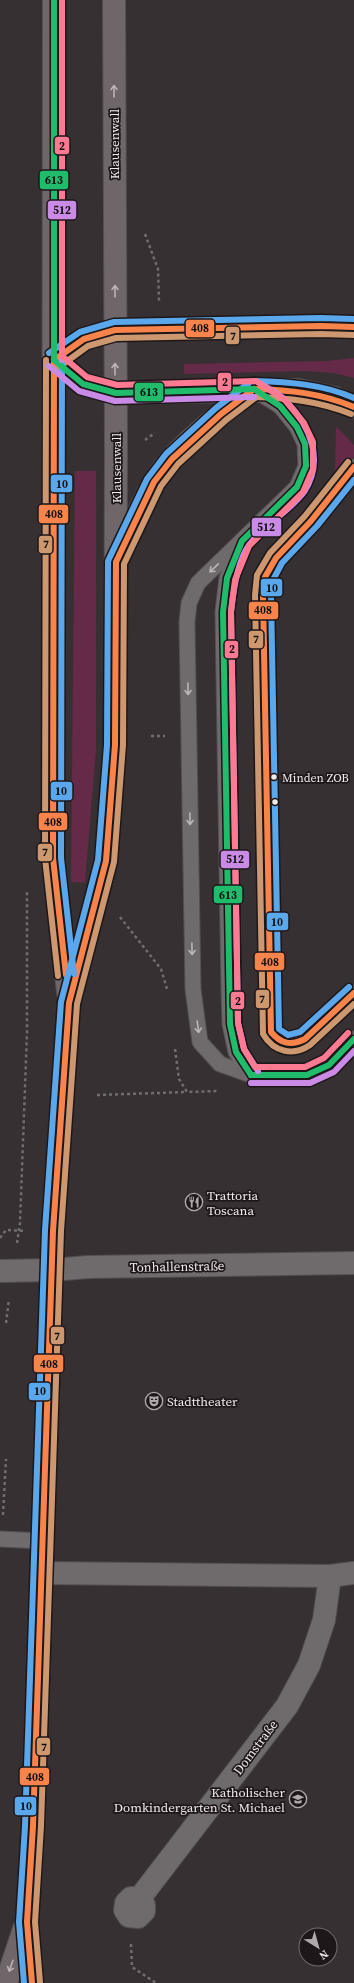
<svg xmlns="http://www.w3.org/2000/svg" width="354" height="1983" viewBox="0 0 354 1983" font-family="'Source Serif 4',serif">
	<style>
		.green { fill: #642a47 }
		.lines { fill: none; stroke-linecap: round; stroke-linejoin: round }
		.service-casing { stroke: #554e52; stroke-width: 17 }
		.pedestrian-casing { stroke: #554e52; stroke-width: 24 }
		.minor-casing { stroke: #554e52; stroke-width: 24 }
		.secondary-casing { stroke: #554e52; stroke-width: 24 }
		.path { stroke: #716c6e; stroke-width: 2.5; stroke-dasharray: 3 3; stroke-linecap: butt }
		.service { stroke: #6f6a6c; stroke-width: 15 }
		.pedestrian { stroke: #6f6a6c; stroke-width: 22 }
		.minor { stroke: #6f6a6c; stroke-width: 22 }
		.secondary { stroke: #6e6669; stroke-width: 22 }
		.bus-1-casing { stroke: #1d171a; stroke-width: 9 }
		.bus-2-casing { stroke: #1d171a; stroke-width: 9 }
		.bus-3-casing { stroke: #1d171a; stroke-width: 9 }
		.bus-4-casing { stroke: #1d171a; stroke-width: 9 }
		.bus-5-casing { stroke: #1d171a; stroke-width: 9 }
		.bus-6-casing { stroke: #1d171a; stroke-width: 9 }
		.bus-1 { stroke: #f8844c; stroke-width: 6 }
		.bus-2 { stroke: #cd976f; stroke-width: 6 }
		.bus-3 { stroke: #5aa8eb; stroke-width: 6 }
		.bus-4 { stroke: #20bc6c; stroke-width: 6 }
		.bus-5 { stroke: #ca8be6; stroke-width: 6 }
		.bus-6 { stroke: #fe7a93; stroke-width: 6 }
		.oneway { stroke: #bdb4b8 }
		.oneway2 { stroke: #bdb6b9 }
		.bus-dot { fill: #f1e8ec; stroke: #1d171a; stroke-width: 1.5 }
		.labels { text-anchor: middle; stroke-width: 3.5; stroke-linejoin: round; paint-order: stroke }
		.bus-label { font-size: 12px; fill: #f1e8ec; stroke: #1d171a; text-anchor: start }
		.street-label { font-size: 13px; fill: #f1e8ec; stroke: #1d171a }
		.poi-label { font-size: 13px; fill: #f1e8ec; stroke: #1d171a; text-anchor: start }
		.line-badge { stroke: #1d171a; stroke-width: 1.5 }
		.pale-badge-label { font-size: 11px; text-anchor: middle; font-weight: bold; fill: #111 }
	</style>
	<rect width="100%" height="100%" fill="#373033"/>
	<!-- green -->
	<g class="green">
		<polygon points="354,358 354,378 334,373 305,371 184,374 184,364 326,361"/>
		<polygon points="336,426 354,445 354,457 335,474"/>
		<polygon points="75,471 96,471 96,750 85,883 71,882"/>
	</g>
	<g class="lines">
		<defs>
			<g id="service">
				<polyline points="256,391 280,406 297,427 305,444 306,466 297,487 198,583 189,603 187,622 193,989 200,1042 220,1064 251,1075 307,1075 329,1065 354,1039"/>
				<path d="M354,467L311,521L276,558L265,577L263,595L271,1032C281,1045 291,1047 305,1039L354,993"/>
				<polyline points="240,546 227,578 223,612 229,991 230,1024 236,1052 251,1075"/>
				<polyline points="0,1539 43,1541"/>
			</g>
			<polyline id="pedestrian" points="52,1270 88,1267 354,1263"/>
			<g id="minor">
				<polyline points="354,327 321,326 115,330 84,339 54,360 83,384 116,393 298,390 335,398 354,407"/>
				<path d="M116,562C128,536 139,508 154,483C175,447 221,414 254,389"/>
				<polyline points="0,1271 52,1270"/>
				<polyline points="42,1573 330,1576 354,1573"/>
				<polyline points="139,1899 144,1905 144,1911 138,1917 129,1916 125,1910 126,1903 131,1898 139,1899 287,1706 309,1665 324,1620 330,1576"/>
			</g>
			<g id="secondary">
				<polyline points="54,0 53,858 68,992"/>
				<polyline points="6,1983 24,1929"/>
				<polyline points="32,1983 27,1922 33,1826 53,1231 63,1083 69,1003 106,861 115,745 116,447 114,0"/>
			</g>
		</defs>
		<!-- service casing -->
		<use href="#service" class="service-casing"/>
		<!-- pedestrian casing -->
		<use href="#pedestrian" class="pedestrian-casing"/>
		<!-- minor casing -->
		<use href="#minor" class="minor-casing"/>
		<!-- secondary casing -->
		<use href="#secondary" class="secondary-casing"/>
		<!-- path -->
		<g class="path">
			<polyline points="145,234 158,269 159,301"/>
			<polyline points="145,440 155,433"/>
			<polyline points="151,736 165,736"/>
			<polyline points="120,917 161,969 167,989"/>
			<polyline points="175,1049 179,1079 187,1092 219,1091"/>
			<polyline points="97,1095 187,1092"/>
			<polyline points="0,1238 6,1230 26,1231"/>
			<polyline points="17,1243 20,1223 27,1033 27,892"/>
			<polyline points="6,1323 9,1299"/>
			<polyline points="3,1515 6,1459"/>
			<polyline points="131,1944 132,1967 156,1983"/>
		</g>
		<!-- service -->
		<use href="#service" class="service"/>
		<!-- pedestrian -->
		<use href="#pedestrian" class="pedestrian"/>
		<!-- minor -->
		<use href="#minor" class="minor"/>
		<!-- secondary -->
		<use href="#secondary" class="secondary"/>
		<defs>
			<g id="bus-1">
				<polyline points="54,360 53,858 66,975"/>
				<polyline points="54,360 84,339 115,330 321,326 354,327"/>
				<path d="M254,389C289,390 321,393 354,407"/>
				<path d="M354,467L311,521L276,558L265,577L263,595L271,1032C281,1044 291,1046 305,1039L354,993"/>
				<polyline points="32,1983 27,1922 33,1826 53,1231 69,1003 106,861 115,745 116,562 154,482 172,459 221,414 254,389"/>
			</g>
			<g id="bus-2">
				<polyline points="46,360 45,858 58,976"/>
				<polyline points="59,367 88,346 116,338 321,334 354,335"/>
				<path d="M254,397C288,398 319,401 351,414"/>
				<path d="M348,462L305,516L270,553L257,575L255,595L263,1034C274,1053 294,1056 310,1045L354,1004"/>
				<polyline points="40,1982 35,1922 41,1826 61,1231 77,1004 114,862 123,745 124,564 161,486 178,464 226,420 259,395"/>
			</g>
			<g id="bus-3">
				<polyline points="49,353 80,332 114,322 321,318 354,319"/>
				<polyline points="62,360 61,858 74,974"/>
				<path d="M254,381C289,382 322,384 354,398"/>
				<polyline points="349,987 300,1032 288,1035 279,1029 271,595 273,580 282,563 317,526 354,480"/>
				<polyline points="24,1983 19,1922 25,1826 45,1230 61,1002 98,860 107,745 108,561 147,479 166,454 216,408 249,383"/>
			</g>
			<g id="bus-4">
				<polyline points="54,0 54,360"/>
				<polyline points="54,360 83,384 116,393 254,389"/>
				<polyline points="251,1075 236,1052 230,1024 223,612 227,578 242,541 297,487 306,466 305,444 297,427 280,406 254,389"/>
				<polyline points="251,1075 307,1075 329,1065 354,1039"/>
			</g>
			<g id="bus-5">
				<polyline points="62,0 62,360"/>
				<polyline points="49,366 79,391 115,401 254,397"/>
				<path d="M258,1071L244,1049L238,1023L231,612C233,592 237,562 249,545C264,525 289,512 304,492C325,460 310,426 286,401C279,393 267,388 258,382"/>
				<polyline points="251,1083 310,1083 334,1072 354,1051"/>
			</g>
			<polyline id="bus-6" points="62,0 62,356 87,377 117,385 256,381 285,400 304,423 313,442 313,469 303,492 249,546 235,580 231,612 238,1023 244,1049 255,1067 305,1067 324,1058 348,1033"/>
		</defs>
		<!-- bus-1 casing -->
		<use href="#bus-1" class="bus-1-casing"/>
		<!-- bus-2 casing -->
		<use href="#bus-2" class="bus-2-casing"/>
		<!-- bus-3 casing -->
		<use href="#bus-3" class="bus-3-casing"/>
		<!-- bus-4 casing -->
		<use href="#bus-4" class="bus-4-casing"/>
		<!-- bus-5 casing -->
		<use href="#bus-5" class="bus-5-casing"/>
		<!-- bus-6 casing -->
		<use href="#bus-6" class="bus-6-casing"/>
		<!-- bus-1 -->
		<use href="#bus-1" class="bus-1"/>
		<!-- bus-2 -->
		<use href="#bus-2" class="bus-2"/>
		<!-- bus-3 -->
		<use href="#bus-3" class="bus-3"/>
		<!-- bus-4 -->
		<use href="#bus-4" class="bus-4"/>
		<!-- bus-5 -->
		<use href="#bus-5" class="bus-5"/>
		<!-- bus-6 -->
		<use href="#bus-6" class="bus-6"/>
	</g>
	<!-- one-way arrows -->
	<defs><path id="oneway-shaft" d="M-6 0H5M1.5-3L5.5 0L1.5 3" fill="none" stroke-width="1.6" stroke-linecap="round" stroke-linejoin="round"/></defs>
	<g class="oneway">
		<use href="#oneway-shaft" transform="translate(114 91) rotate(-90)"/>
		<use href="#oneway-shaft" transform="translate(115 291) rotate(-90)"/>
		<use href="#oneway-shaft" transform="translate(115 369) rotate(-90)"/>
		<use href="#oneway-shaft" transform="translate(11 1966) rotate(109)"/>
	</g>
	<g class="oneway2">
		<use href="#oneway-shaft" transform="translate(214 568) rotate(136)"/>
		<use href="#oneway-shaft" transform="translate(188 689) rotate(89)"/>
		<use href="#oneway-shaft" transform="translate(190 819) rotate(89)"/>
		<use href="#oneway-shaft" transform="translate(192 949) rotate(89)"/>
		<use href="#oneway-shaft" transform="translate(198 1027) rotate(82)"/>
	</g>
	<!-- icons -->
	<defs>
		<symbol id="restaurant-ring" viewBox="-11 -11 22 22"><circle r="9.5" fill="#1d171a" stroke="#b0a8ab" stroke-width="1.5"/><path d="M-5-6h1v4h1v-4h1v4h1v-4h1v5L-1.5 .5V6h-2V.5L-5-1ZM5-6V6H3V1.5H1.5Q1.5-4 5-6Z" fill="#b0a8ab"/></symbol>
		<symbol id="theatre-ring" viewBox="-11 -11 22 22"><circle r="9.5" fill="#1d171a" stroke="#b0a8ab" stroke-width="1.5"/><path d="M-5-5.5Q0-4 5-5.5V0Q5 5 0 6Q-5 5-5 0ZM-3.3-2.5H-1v1.5H-3.3ZM1-2.5H3.3v1.5H1ZM-2.8 1Q0 5.5 2.8 1Z" fill="#b0a8ab"/></symbol>
		<symbol id="school-ring" viewBox="-11 -11 22 22"><circle r="9.5" fill="#1d171a" stroke="#b0a8ab" stroke-width="1.5"/><path d="M0-5L7-2L0 1L-7-2ZM-4 1L0 2.5L4 1V4Q0 6-4 4Z" fill="#b0a8ab"/></symbol>
	</defs>
	<g fill-rule="evenodd">
		<use href="#restaurant-ring" x="184" y="1192" width="20" height="20"/>
		<use href="#theatre-ring" x="144" y="1391" width="20" height="20"/>
		<use href="#school-ring" x="288" y="1789" width="20" height="20"/>
	</g>
	<!-- markers -->
	<g class="bus-dot">
		<circle cx="274" cy="777" r="3.5"/>
		<circle cx="275" cy="802" r="3.5"/>
	</g>
	<g class="labels">
		<!-- bus labels -->
		<g class="bus-label">
			<text x="282" y="782">Minden ZOB</text>
		</g>
		<!-- street labels -->
		<g class="street-label">
			<text transform="translate(114 144) rotate(-90)" y="5">Klausenwall</text>
			<text transform="translate(116 468) rotate(-90)" y="5">Klausenwall</text>
			<text transform="translate(177 1266) rotate(-1)" y="5">Tonhallenstraße</text>
			<text transform="translate(255 1747) rotate(-53)" y="5">Domstraße</text>
		</g>
		<!-- poi labels -->
		<g class="poi-label">
			<text x="207" y="1200">Trattoria<tspan x="207" dy="15">Toscana</tspan></text>
			<text x="167" y="1406">Stadttheater</text>
			<text x="285" y="1797" text-anchor="end">Katholischer<tspan x="285" dy="15">Domkindergarten St. Michael</tspan></text>
		</g>
	</g>
	<g class="line-badge">
		<rect x="54" y="136" width="16" height="19" rx="4" fill="#fe7a93"/>
		<rect x="39" y="170" width="30" height="20" rx="4" fill="#20bc6c"/>
		<rect x="47" y="200" width="30" height="20" rx="4" fill="#ca8be6"/>
		<rect x="185" y="319" width="30" height="19" rx="4" fill="#f8844c"/>
		<rect x="225" y="326" width="15" height="19" rx="4" fill="#cd976f"/>
		<rect x="217" y="372" width="15" height="20" rx="4" fill="#fe7a93"/>
		<rect x="134" y="382" width="30" height="20" rx="4" fill="#20bc6c"/>
		<rect x="50" y="474" width="23" height="19" rx="4" fill="#5aa8eb"/>
		<rect x="38" y="504" width="31" height="20" rx="4" fill="#f8844c"/>
		<rect x="251" y="517" width="31" height="20" rx="4" fill="#ca8be6"/>
		<rect x="38" y="535" width="15" height="19" rx="4" fill="#cd976f"/>
		<rect x="260" y="578" width="23" height="19" rx="4" fill="#5aa8eb"/>
		<rect x="248" y="601" width="31" height="19" rx="4" fill="#f8844c"/>
		<rect x="248" y="630" width="16" height="19" rx="4" fill="#cd976f"/>
		<rect x="224" y="640" width="15" height="19" rx="4" fill="#fe7a93"/>
		<rect x="50" y="781" width="23" height="20" rx="4" fill="#5aa8eb"/>
		<rect x="38" y="812" width="30" height="19" rx="4" fill="#f8844c"/>
		<rect x="37" y="843" width="16" height="19" rx="4" fill="#cd976f"/>
		<rect x="220" y="850" width="30" height="19" rx="4" fill="#ca8be6"/>
		<rect x="213" y="885" width="30" height="19" rx="4" fill="#20bc6c"/>
		<rect x="266" y="912" width="23" height="19" rx="4" fill="#5aa8eb"/>
		<rect x="254" y="952" width="31" height="19" rx="4" fill="#f8844c"/>
		<rect x="255" y="989" width="15" height="20" rx="4" fill="#cd976f"/>
		<rect x="230" y="991" width="15" height="19" rx="4" fill="#fe7a93"/>
		<rect x="50" y="1326" width="15" height="19" rx="4" fill="#cd976f"/>
		<rect x="33" y="1354" width="31" height="19" rx="4" fill="#f8844c"/>
		<rect x="28" y="1382" width="23" height="19" rx="4" fill="#5aa8eb"/>
		<rect x="36" y="1737" width="15" height="19" rx="4" fill="#cd976f"/>
		<rect x="19" y="1767" width="31" height="19" rx="4" fill="#f8844c"/>
		<rect x="14" y="1796" width="23" height="20" rx="4" fill="#5aa8eb"/>
	</g>
	<g class="pale-badge-label">
		<text x="62" y="150">2</text>
		<text x="54" y="184">613</text>
		<text x="62" y="214">512</text>
		<text x="200" y="332">408</text>
		<text x="233" y="340">7</text>
		<text x="225" y="386">2</text>
		<text x="149" y="396">613</text>
		<text x="62" y="488">10</text>
		<text x="54" y="518">408</text>
		<text x="266" y="531">512</text>
		<text x="46" y="548">7</text>
		<text x="272" y="592">10</text>
		<text x="263" y="614">408</text>
		<text x="256" y="643">7</text>
		<text x="232" y="653">2</text>
		<text x="61" y="795">10</text>
		<text x="53" y="826">408</text>
		<text x="45" y="856">7</text>
		<text x="235" y="863">512</text>
		<text x="228" y="899">613</text>
		<text x="277" y="926">10</text>
		<text x="270" y="966">408</text>
		<text x="262" y="1003">7</text>
		<text x="238" y="1005">2</text>
		<text x="57" y="1340">7</text>
		<text x="49" y="1368">408</text>
		<text x="40" y="1395">10</text>
		<text x="44" y="1751">7</text>
		<text x="35" y="1781">408</text>
		<text x="26" y="1810">10</text>
	</g>
	<!-- north arrow -->
	<g transform="translate(318 1947) rotate(143)"><circle r="19" fill="#1d171a" stroke="#726b6e"/>
	<path d="M0-3L7 15L0 10L-7 15Z" fill="#b0a8ab"/>
	<text y="-6" font-size="11" font-weight="bold" text-anchor="middle" fill="#f1e8ec">N</text>
	</g>
</svg>
